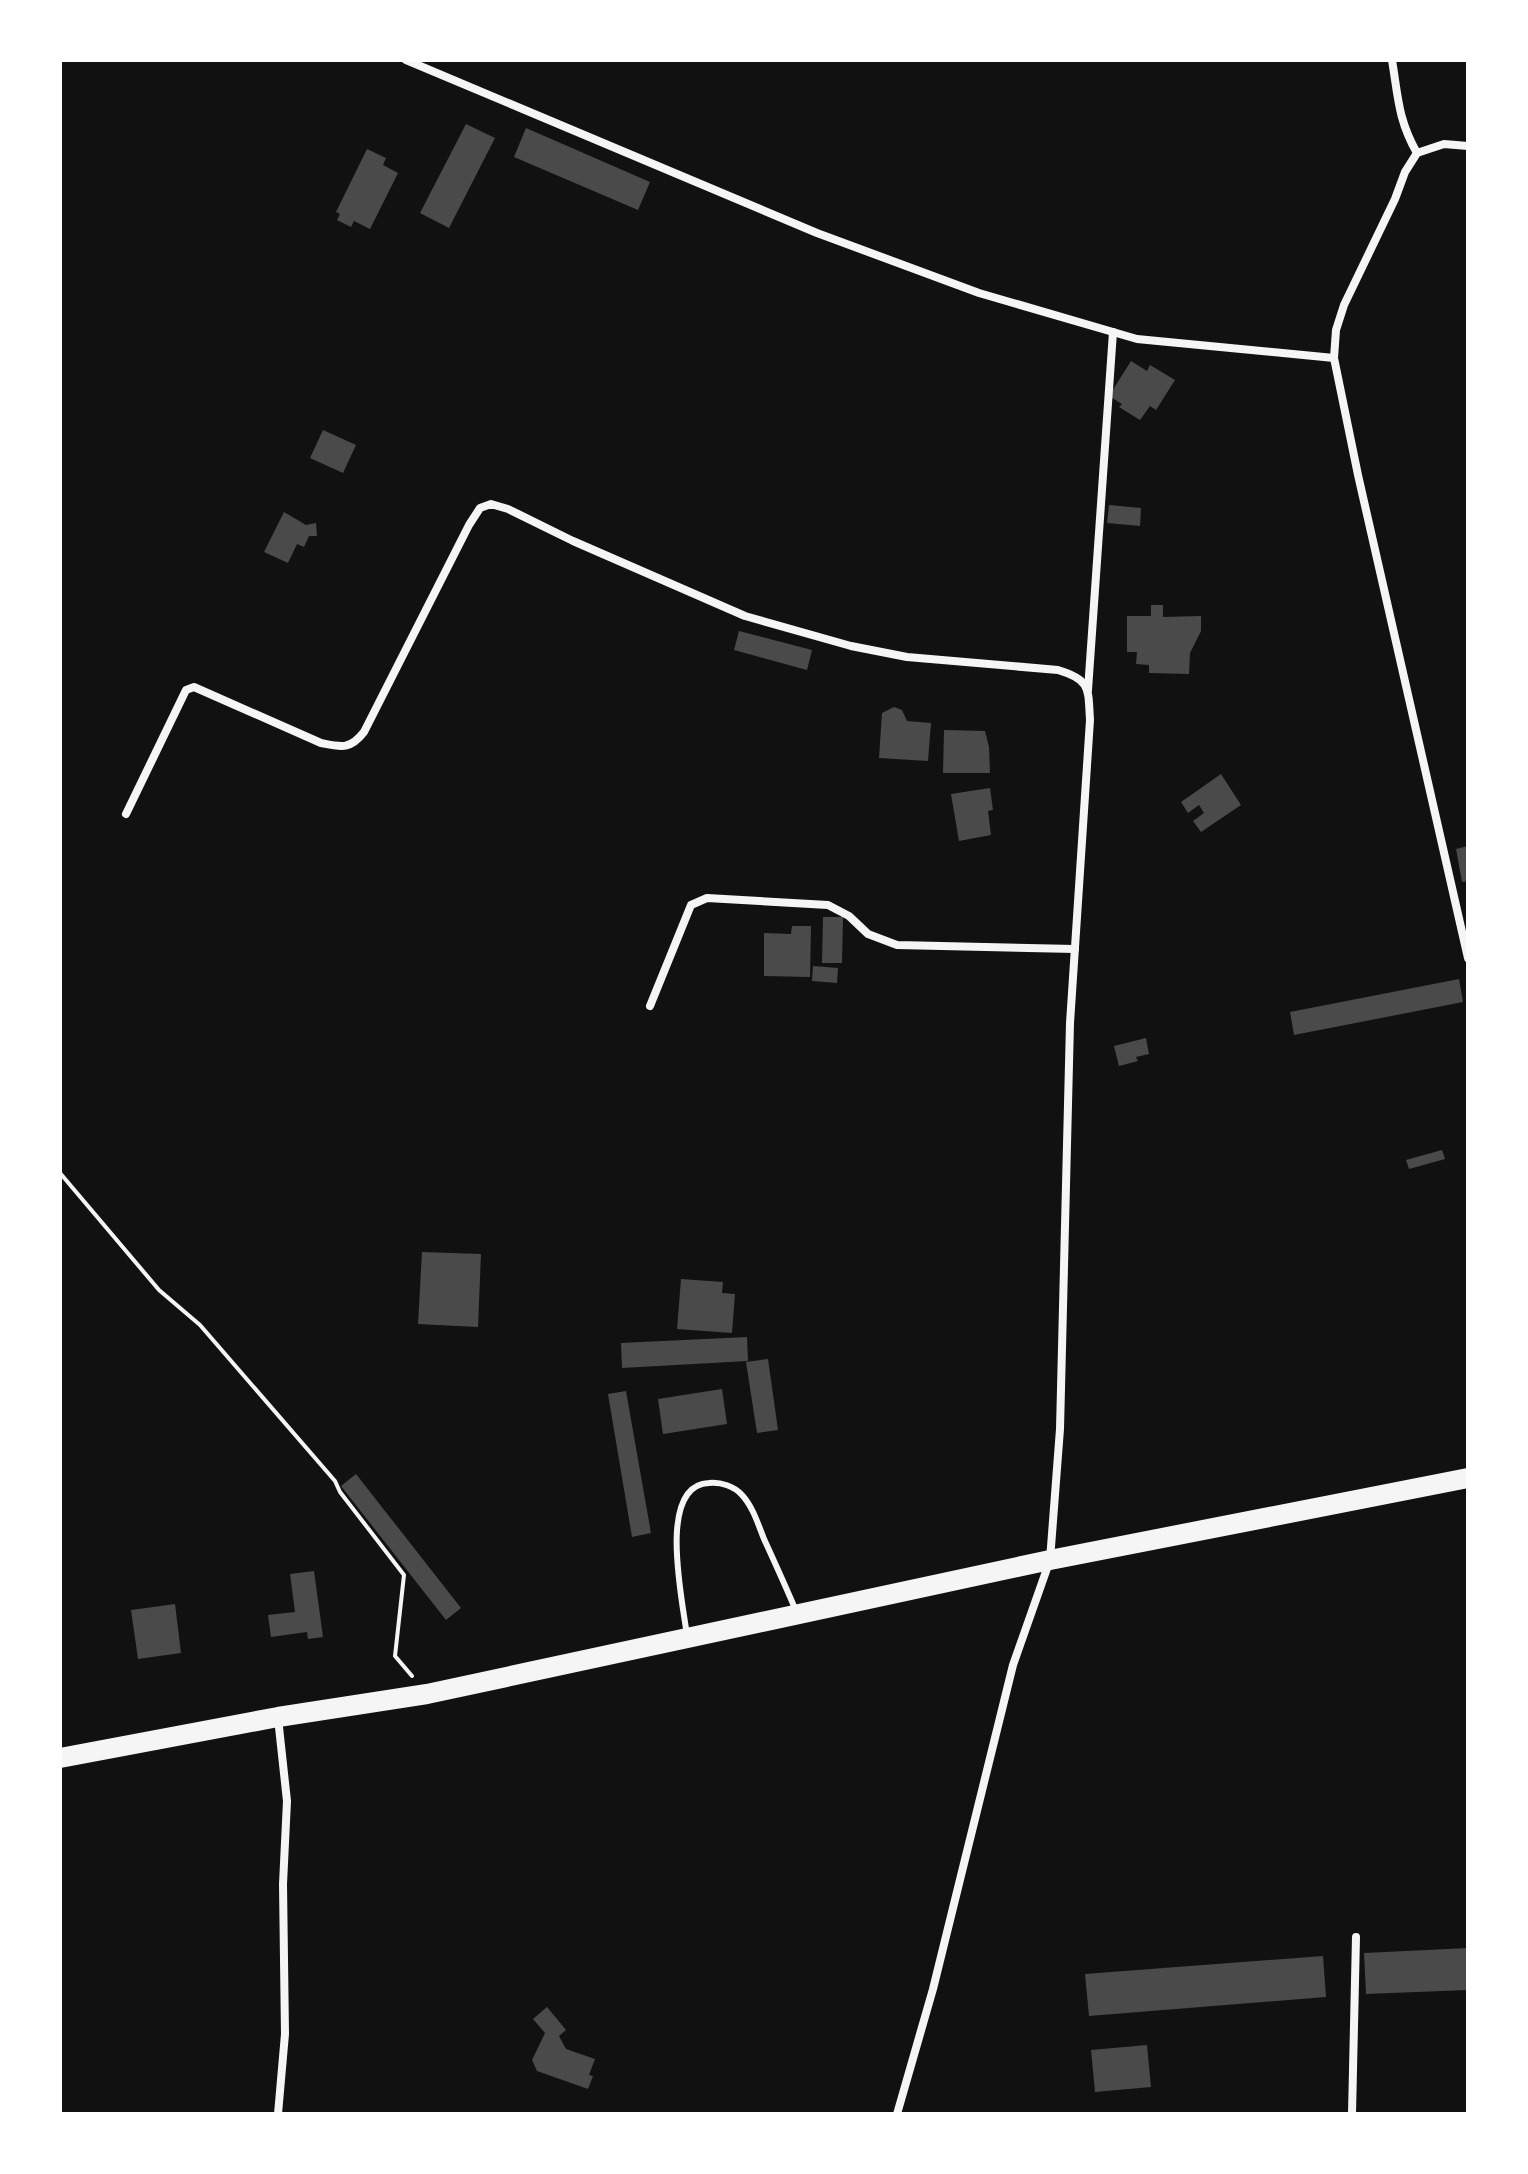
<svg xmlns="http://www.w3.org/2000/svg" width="1528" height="2174" viewBox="0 0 1528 2174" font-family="Arial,sans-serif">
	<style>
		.building { fill: #4a4a4a }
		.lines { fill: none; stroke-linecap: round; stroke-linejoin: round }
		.path { stroke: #f5f5f5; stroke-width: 4 }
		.service { stroke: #f5f5f5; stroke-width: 6 }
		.minor { stroke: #f5f5f5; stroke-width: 8 }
		.primary { stroke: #f5f5f5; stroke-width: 20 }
	</style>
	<rect width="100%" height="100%" fill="#111"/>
	<!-- building -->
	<g class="building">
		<polygon points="466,124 495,138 449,228 420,213"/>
		<polygon points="526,128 650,182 638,210 514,157"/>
		<polygon points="367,149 386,158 383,165 398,173 370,229 354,221 351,227 337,220 340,214 336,212"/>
		<polygon points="1131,361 1147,371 1150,365 1175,380 1156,410 1150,406 1140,420 1119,407 1122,404 1109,396"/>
		<polygon points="323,430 356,445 343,473 310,458"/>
		<polygon points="1109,505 1141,508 1140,526 1107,523"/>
		<polygon points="284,512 306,525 316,523 317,536 309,536 304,547 297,544 288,563 264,552"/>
		<polygon points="1151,605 1163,605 1163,617 1201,616 1201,631 1190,653 1189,674 1149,673 1149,665 1136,664 1137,652 1127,652 1127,616 1151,616"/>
		<polygon points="739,631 812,650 807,670 734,650"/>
		<polygon points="894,707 902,710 907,721 931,723 928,761 879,758 882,713"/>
		<polygon points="944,730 985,731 989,747 990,773 943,773"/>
		<polygon points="1221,774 1241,805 1201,832 1193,821 1204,813 1199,805 1188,813 1181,802"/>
		<polygon points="990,788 993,810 988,811 991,835 959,841 951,794"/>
		<polygon points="1468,846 1468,881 1462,882 1456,849"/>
		<polygon points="823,917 843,917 842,963 822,963"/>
		<polygon points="792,926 811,926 810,977 764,976 764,933 791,934"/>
		<polygon points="813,966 838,968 837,983 812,981"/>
		<polygon points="1459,979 1463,1002 1294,1035 1290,1012"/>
		<polygon points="1146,1038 1149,1054 1136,1057 1138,1061 1119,1066 1114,1046"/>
		<polygon points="1442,1150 1445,1159 1409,1169 1406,1160"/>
		<polygon points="422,1252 481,1254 478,1327 418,1324"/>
		<polygon points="681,1279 723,1282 722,1293 735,1294 732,1333 677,1329"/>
		<polygon points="747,1337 748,1361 622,1368 621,1343"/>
		<polygon points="768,1359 778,1430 757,1433 746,1362"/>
		<polygon points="722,1389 727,1424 663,1434 658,1399"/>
		<polygon points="626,1391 651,1533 632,1537 608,1394"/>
		<polygon points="356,1474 461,1608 446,1620 341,1486"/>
		<polygon points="314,1571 323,1637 308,1639 307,1632 271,1637 268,1615 295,1612 290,1574"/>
		<polygon points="175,1604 181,1653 138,1659 131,1610"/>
		<polygon points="1468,1948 1468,1990 1366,1994 1364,1953"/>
		<polygon points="1323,1956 1326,1997 1089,2016 1085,1974"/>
		<polygon points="547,2007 566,2030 559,2036 566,2049 595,2059 589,2075 593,2076 588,2089 537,2071 532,2060 545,2033 533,2019"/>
		<polygon points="1147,2045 1151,2087 1095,2092 1091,2050"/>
	</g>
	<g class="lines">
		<!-- path -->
		<polyline class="path" points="60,1173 159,1290 200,1325 335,1481 340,1492 404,1575 395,1656 412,1676"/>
		<!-- service -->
		<path class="service" d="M687,1636C683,1602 656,1485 709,1483C721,1482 734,1486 742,1495C753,1507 758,1524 764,1539C775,1563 786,1587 796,1611"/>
		<!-- minor -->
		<g class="minor">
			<polyline points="406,60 817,233 979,293 1137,339 1334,358"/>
			<path d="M1392,60C1398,96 1398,120 1417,153"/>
			<polyline points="1468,146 1444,144 1417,153 1405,172 1395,199 1344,305 1336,330 1334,358 1358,475 1468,958"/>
			<polyline points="1088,690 1113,332"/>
			<path d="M126,814L186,690L194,687L321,743C341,747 350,750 364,732L469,525L480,508L491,504L508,509L573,541L745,616L851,646L907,657L1058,670C1091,680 1088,688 1090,720L1070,1023L1060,1429L1050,1560L1013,1665L933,1989L897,2114"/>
			<polyline points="650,1006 691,905 707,898 828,905 849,916 868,934 897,945 1075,949"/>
			<polyline points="278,2114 285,2034 283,1884 287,1801 278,1718"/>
			<polyline points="1352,2114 1356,1937"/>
		</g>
		<!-- primary -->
		<polyline class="primary" points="60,1758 278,1717 427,1694 1050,1560 1468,1478"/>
	</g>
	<!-- border -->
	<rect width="1528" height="2174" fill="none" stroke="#ffffff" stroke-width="124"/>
</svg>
